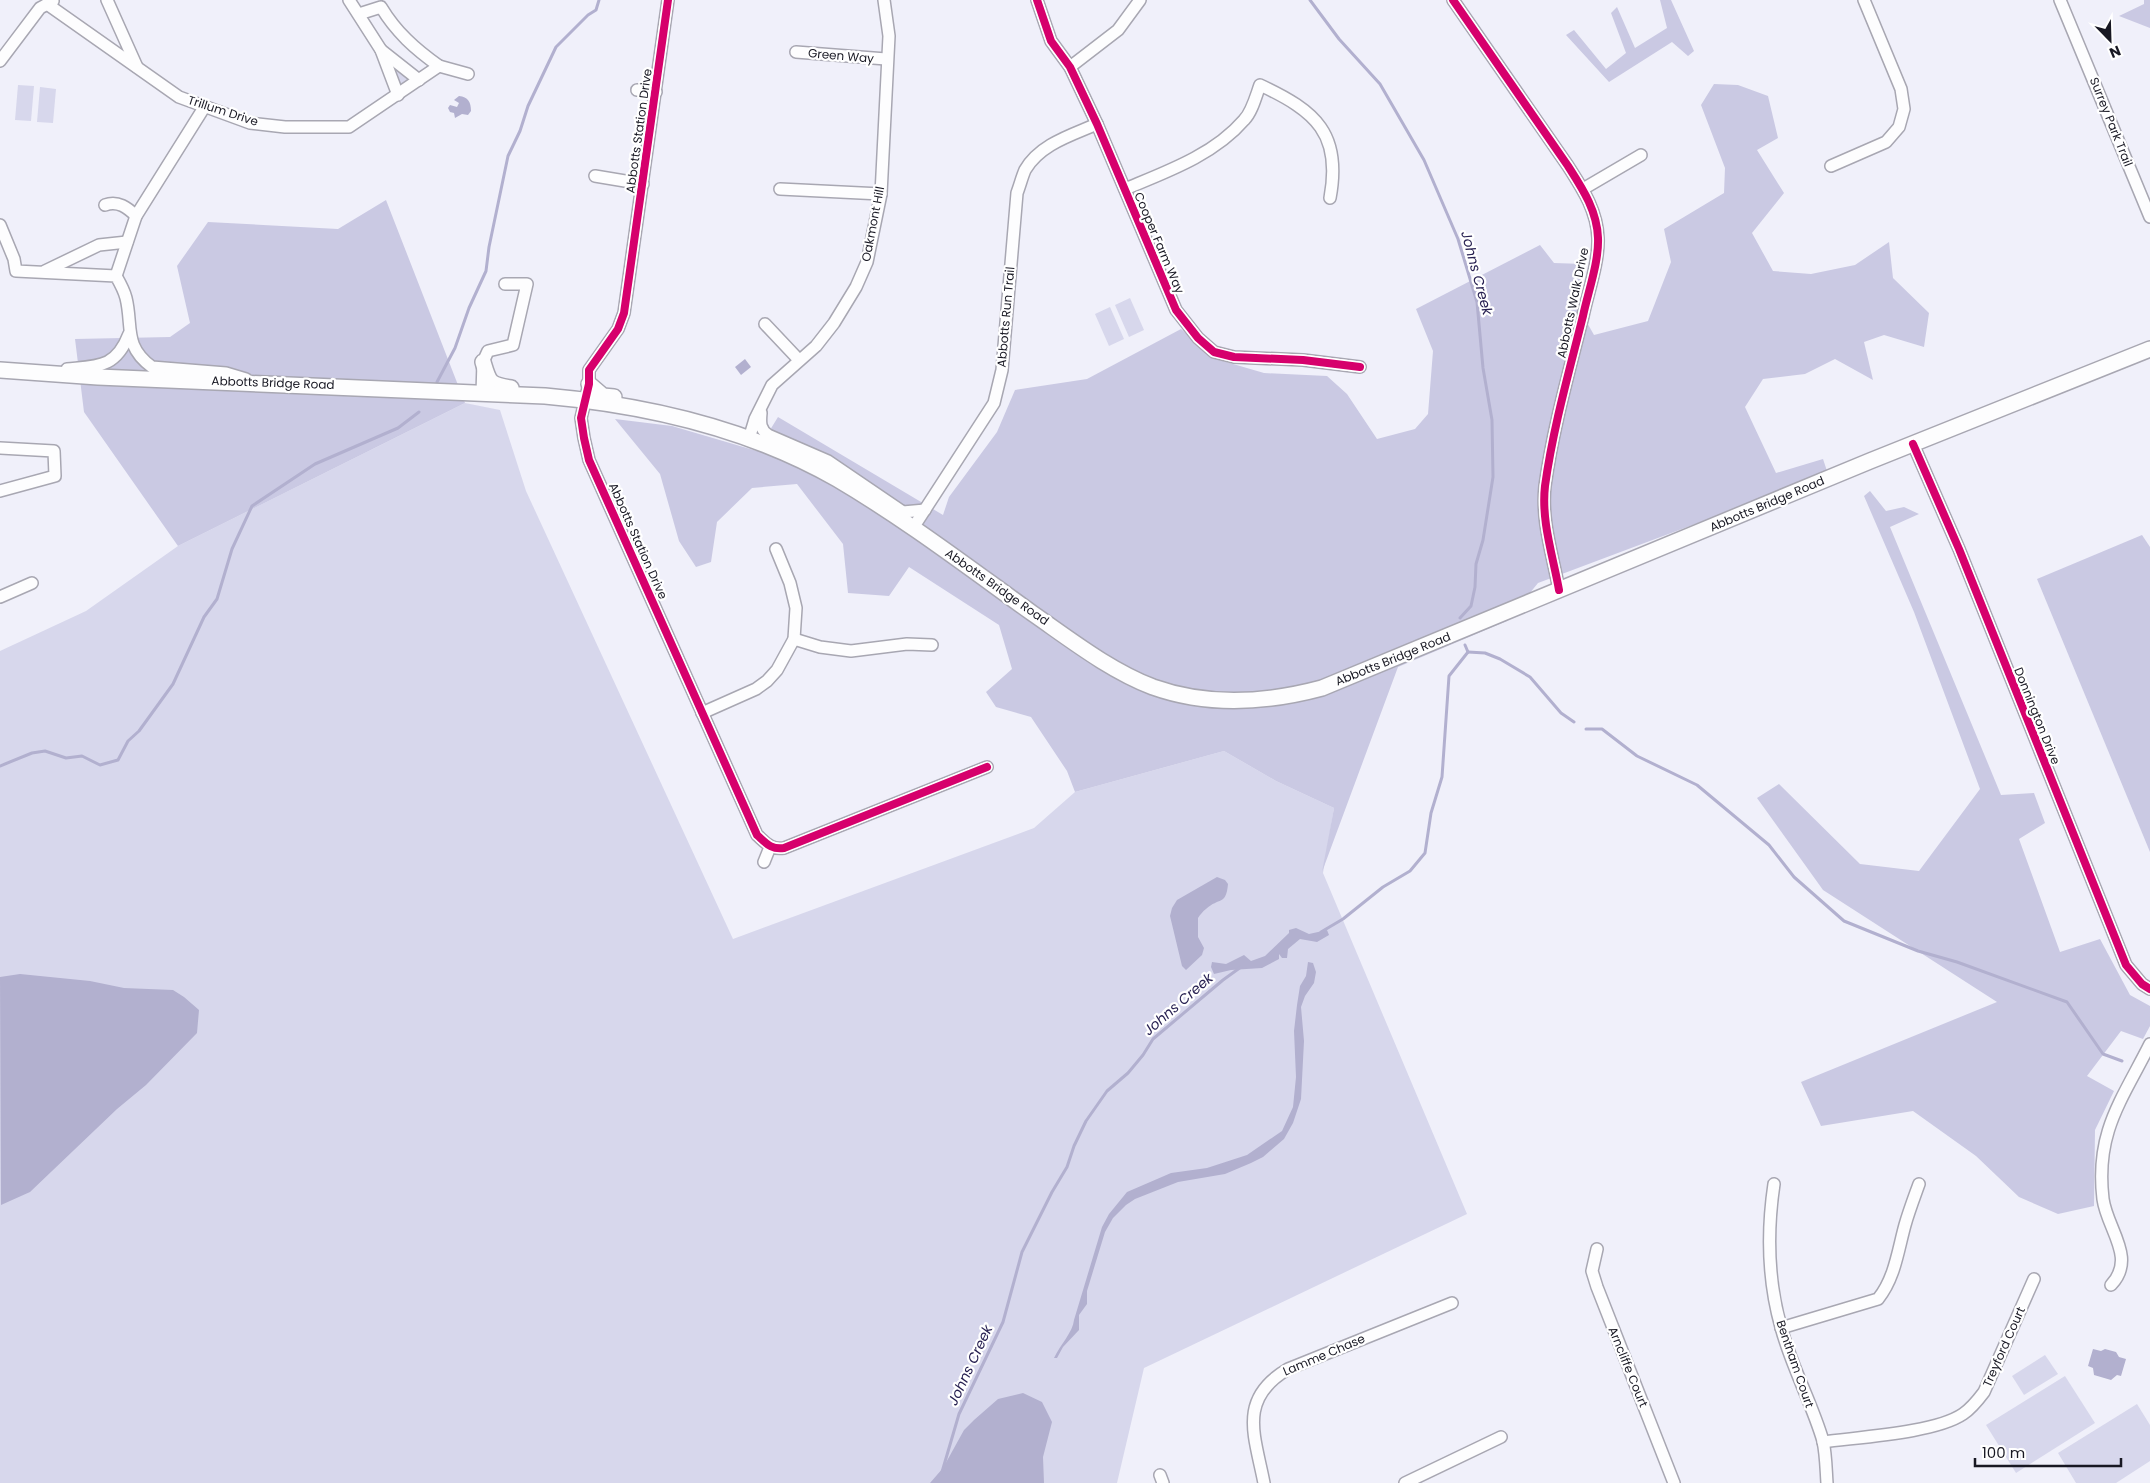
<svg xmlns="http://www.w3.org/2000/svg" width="2150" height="1483" viewBox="0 0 2150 1483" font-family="Poppins,sans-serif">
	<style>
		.green { fill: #d7d7ec }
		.forest { fill: #cac9e3 }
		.water { fill: #b2b0cf }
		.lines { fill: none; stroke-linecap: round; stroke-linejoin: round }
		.stream { stroke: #b2b0cf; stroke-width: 3 }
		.street-casing { stroke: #a8a7b2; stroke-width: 14 }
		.secondary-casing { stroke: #a8a7b2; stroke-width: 18 }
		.street { stroke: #fdfdfe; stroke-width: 11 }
		.secondary { stroke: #fdfdfe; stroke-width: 15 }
		.cycleway-casing { stroke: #fff; stroke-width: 11 }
		.cycleway { stroke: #d6006c; stroke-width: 8 }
		.labels { text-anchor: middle; stroke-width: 4.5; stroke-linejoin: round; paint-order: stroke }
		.street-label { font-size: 12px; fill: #181823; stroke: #fff }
		.water-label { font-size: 14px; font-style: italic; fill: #272051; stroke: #fff }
	</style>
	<rect width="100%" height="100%" fill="#f0f0fa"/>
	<!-- green -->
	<g class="green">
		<polygon points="389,58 408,74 410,81 402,85 398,84"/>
		<polygon points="18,85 34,86 31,121 15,120"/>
		<polygon points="40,87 56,89 53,123 37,122"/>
		<polygon points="1130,298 1144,330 1129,337 1115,305"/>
		<polygon points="1110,307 1124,339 1109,346 1095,314"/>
		<polygon points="465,403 500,410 526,491 733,939 1034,828 1075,792 1224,751 1276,781 1334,808 1323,873 1467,1214 1144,1368 1117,1483 0,1483 0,651 86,611 178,546"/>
		<polygon points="2045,1355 2058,1374 2024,1395 2012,1376"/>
		<polygon points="2065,1376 2095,1423 2016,1473 1986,1425"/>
		<polygon points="2137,1404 2150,1425 2150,1461 2116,1483 2076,1483 2058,1453"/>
	</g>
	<!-- forest -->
	<g class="forest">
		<polygon points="1660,0 1671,0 1694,51 1688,56 1672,42 1609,82 1566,35 1574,30 1606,69 1626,53 1611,13 1617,7 1635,48 1667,28"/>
		<polygon points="2144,0 2150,0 2150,28 2119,16 2144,4"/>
		<polygon points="1714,84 1738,85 1768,96 1778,138 1757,150 1784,193 1752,233 1773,271 1811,274 1855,265 1889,242 1893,278 1929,313 1924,347 1884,335 1864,342 1873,380 1835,359 1805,374 1763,379 1745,407 1776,473 1823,459 1827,471 1783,491 1538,583 1507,621 1398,667 1322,872 1334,808 1276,781 1224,751 1075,792 1067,771 1031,717 996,707 986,692 1012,669 999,625 909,567 889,596 848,593 843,544 797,484 752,488 717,522 711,562 696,567 679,541 660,474 615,419 672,426 757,451 778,417 943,515 949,497 997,432 1015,390 1087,379 1181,329 1216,359 1264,373 1327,376 1347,394 1377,439 1415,429 1428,414 1433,351 1416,309 1540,245 1554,263 1584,264 1576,303 1594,335 1648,321 1671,262 1664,229 1724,193 1725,168 1701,105"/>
		<polygon points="386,200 465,403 178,546 84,412 75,339 170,337 190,323 177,266 208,222 338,229"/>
		<polygon points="1870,491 1886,511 1904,507 1919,514 1890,527 2001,795 2034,793 2045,823 2019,839 2060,952 2100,939 2130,995 2150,1006 2150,1026 2143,1039 2121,1031 2087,1076 2114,1091 2095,1130 2094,1206 2058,1214 2019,1197 1976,1156 1913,1111 1821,1126 1801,1082 1997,1002 1823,890 1757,798 1779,784 1860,864 1919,871 1980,789 1914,612 1864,496"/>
		<polygon points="2142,535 2150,547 2150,852 2037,579"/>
	</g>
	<!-- water -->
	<g class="water">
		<path d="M459,96C468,97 471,102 471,111L468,115L462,114L455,118L454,113L450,112L448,108L450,105L457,107L459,103L454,100Z"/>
		<polygon points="745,359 751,367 741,375 735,367"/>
		<path d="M1217,877L1225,880L1228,884C1226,906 1219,897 1206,909C1203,911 1200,915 1198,918V937L1204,948L1202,955L1186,970L1182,966L1170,916L1172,908L1177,900Z"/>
		<polygon points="1296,928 1309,934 1327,930 1329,935 1317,942 1300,939 1288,949 1287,958 1282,958 1279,954 1279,959 1262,968 1231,970 1214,974 1211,967 1212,962 1226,964 1244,955 1251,961 1265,956 1289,933 1289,930"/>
		<path d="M1308,962L1313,963L1316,972L1314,983L1305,996L1301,1007L1304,1041L1301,1099L1293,1123L1284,1139L1263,1157L1251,1163L1225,1174L1178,1182L1135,1199L1126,1205L1113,1218L1105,1232L1087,1291V1304L1079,1315V1330L1063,1347L1057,1358H1054C1060,1345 1073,1332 1074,1320L1102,1227L1109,1214L1127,1192L1171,1173L1207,1168L1247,1155L1282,1131L1293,1107L1296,1077L1294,1031L1297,1005L1300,986L1306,976Z"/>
		<polygon points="20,974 90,981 124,988 173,990 184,997 199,1010 197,1033 146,1085 117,1109 30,1192 1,1205 0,977"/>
		<polygon points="2093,1349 2101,1351 2105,1349 2116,1352 2119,1357 2126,1359 2121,1376 2117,1375 2111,1380 2094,1375 2093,1368 2088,1366"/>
		<polygon points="1023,1393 1042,1402 1052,1422 1043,1457 1044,1483 930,1483 943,1468 964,1430 974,1420 998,1399"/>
	</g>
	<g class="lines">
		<!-- stream -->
		<g class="stream">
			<polyline points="1310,0 1339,39 1380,84 1424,160 1458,239 1477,302 1483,368 1492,420 1493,477 1483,540 1476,564 1475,587 1471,606 1460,618"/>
			<polyline points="437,382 455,348 469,308 486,271 489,247 508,156 520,131 528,106 556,47 588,15 596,10 599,0"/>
			<polyline points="1465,645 1468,652"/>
			<polyline points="1468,652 1485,653 1500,659 1530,677 1561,713 1574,722"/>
			<polyline points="1586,729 1602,729 1637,756 1697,785 1769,845 1794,877 1844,921 1918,951 1957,962 2067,1002 2103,1054 2122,1061"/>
			<polyline points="0,766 32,753 45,751 66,758 82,756 100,765 118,760 128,741 139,731 173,684 204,617 217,599 232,549 252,506 315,464 398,428 419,412"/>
			<polyline points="1321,932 1343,919 1383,887 1410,871 1425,853 1431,813 1442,777 1449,676 1468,652"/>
			<polyline points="942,1472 959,1414 1003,1322 1022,1252 1052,1192 1067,1167 1074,1146 1086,1121 1107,1091 1128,1073 1143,1055 1153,1039 1223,980 1241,967"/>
		</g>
		<defs>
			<g id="street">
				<polyline points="107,0 137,67"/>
				<polyline points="349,0 381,50 398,95"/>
				<path d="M668,0L624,313L618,329L589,370V384L581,418L584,438L589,460L757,835C766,843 771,850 784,848L987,767"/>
				<polyline points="1037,0 1051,41 1070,67 1097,124 1176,310 1198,338 1214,352 1234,357 1303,360 1360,367"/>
				<path d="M1453,0L1568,166C1582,188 1597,210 1598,238C1599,262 1588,292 1583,316C1569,372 1553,428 1545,486C1541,521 1553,556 1559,590"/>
				<polyline points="2060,0 2150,217"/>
				<polyline points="47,4 179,97 250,123 285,127 349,127 439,66 468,74"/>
				<path d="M359,14L381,7C396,32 415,49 439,66"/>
				<polyline points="381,50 419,80"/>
				<polyline points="796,52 886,59"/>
				<polyline points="0,61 40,8 53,1"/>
				<polyline points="1070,67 1118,30 1140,0"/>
				<polyline points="637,90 656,92"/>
				<polyline points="1831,166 1886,142 1899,127 1904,109 1901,89 1864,0"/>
				<polyline points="595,176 643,184"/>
				<polyline points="780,189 881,194"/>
				<path d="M1125,189C1166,172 1214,155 1244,120C1252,112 1256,96 1260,85C1316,111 1342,134 1330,198"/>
				<polyline points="1583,189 1641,155"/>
				<path d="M105,205C118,200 128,208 136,216"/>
				<path d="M0,225L14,259L16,271L116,276C120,283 124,290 126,298C133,326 123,346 152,367L226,373L246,379"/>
				<polyline points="45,271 99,245 127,242"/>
				<polyline points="116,276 136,216 205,106"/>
				<polyline points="765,324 799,360"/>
				<path d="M67,369C98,366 116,368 129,334"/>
				<polyline points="482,393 483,362 488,351 513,345 527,284 505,284"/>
				<path d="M761,413C760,423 760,429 768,435L828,461L903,512L925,510"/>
				<polyline points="749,439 755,419 772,385 816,346 834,323 856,287 867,262 881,194 889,36 884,0"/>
				<polyline points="1913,444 1959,549 2126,965 2142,984 2150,989"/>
				<polyline points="0,448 54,451 55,476 0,491"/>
				<path d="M913,528L994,403L1002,370L1017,193C1020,185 1022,177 1025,170C1040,144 1072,135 1097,124"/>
				<polyline points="0,597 32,583"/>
				<polyline points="794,639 820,647 851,651 907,644 932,645"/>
				<polyline points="702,713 756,689 767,681 777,670 794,639 796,608 790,583 776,549"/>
				<polyline points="764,862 770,847"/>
				<path d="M1774,1184C1767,1231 1768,1281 1781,1327C1791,1366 1812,1403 1823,1441C1826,1455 1826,1469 1827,1483"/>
				<polyline points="1597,1249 1592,1271 1597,1287 1674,1483"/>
				<path d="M2111,1285C2137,1258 2107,1229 2103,1199C2095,1132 2122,1100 2150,1044"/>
				<path d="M1781,1328L1878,1299C1895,1278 1898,1250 1905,1225C1909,1211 1914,1198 1919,1184"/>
				<path d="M1823,1442C1859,1437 1935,1433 1963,1414C1972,1408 1978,1400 1984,1392L2034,1279"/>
				<polyline points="1160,1475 1163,1483"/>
				<path d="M1264,1483C1255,1436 1237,1399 1288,1369L1452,1303"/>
				<polyline points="1405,1483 1501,1437"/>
			</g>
			<g id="secondary">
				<path d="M483,362C489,382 489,385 511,388"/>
				<path d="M0,370L98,377L545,396C646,405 748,428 837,479C905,519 968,567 1032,613C1071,640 1109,670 1153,687C1209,707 1266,703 1322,688L1870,461L2150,349"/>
				<polyline points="589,384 603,396 614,397"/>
			</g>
		</defs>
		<!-- street casing -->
		<use href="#street" class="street-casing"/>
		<!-- secondary casing -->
		<use href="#secondary" class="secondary-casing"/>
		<!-- street -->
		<use href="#street" class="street"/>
		<!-- secondary -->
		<use href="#secondary" class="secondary"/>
		<defs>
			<g id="cycleway">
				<path d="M668,0L624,313L618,329L589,370V384L581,418L584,438L589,460L757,835C766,843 771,850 784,848L987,767"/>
				<polyline points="1037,0 1051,41 1070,67 1097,124 1176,310 1198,338 1214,352 1234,357 1303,360 1360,367"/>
				<path d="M1453,0L1568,166C1582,188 1597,210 1598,238C1599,262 1588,292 1583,316C1569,372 1553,428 1545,486C1541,521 1553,556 1559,590"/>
				<polyline points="1913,444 1959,549 2126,965 2142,984 2150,989"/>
			</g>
		</defs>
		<!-- cycleway casing -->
		<use href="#cycleway" class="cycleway-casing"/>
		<!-- cycleway -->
		<use href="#cycleway" class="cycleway"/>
	</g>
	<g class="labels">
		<!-- street labels -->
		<g class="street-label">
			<text transform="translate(841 56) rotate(5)" y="4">Green Way</text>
			<text transform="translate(223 111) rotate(18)" y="4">Trillum Drive</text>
			<text transform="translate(2111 122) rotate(68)" y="4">Surrey Park Trail</text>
			<text transform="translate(639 131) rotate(-82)" y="4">Abbotts Station Drive</text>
			<text transform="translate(873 224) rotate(-79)" y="4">Oakmont Hill</text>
			<text transform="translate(1159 243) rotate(67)" y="4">Cooper Farm Way</text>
			<text transform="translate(1573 303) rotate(-78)" y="4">Abbotts Walk Drive</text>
			<text transform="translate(1006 317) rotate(-85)" y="4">Abbotts Run Trail</text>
			<text transform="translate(273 383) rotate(2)" y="4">Abbotts Bridge Road</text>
			<text transform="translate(1767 504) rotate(-23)" y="4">Abbotts Bridge Road</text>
			<text transform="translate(638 541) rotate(66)" y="4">Abbotts Station Drive</text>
			<text transform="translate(997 587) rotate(35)" y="4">Abbotts Bridge Road</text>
			<text transform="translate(1393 659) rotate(-22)" y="4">Abbotts Bridge Road</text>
			<text transform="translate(2037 716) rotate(68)" y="4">Donnington Drive</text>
			<text transform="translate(2004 1347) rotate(-66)" y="4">Treyford Court</text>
			<text transform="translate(1324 1355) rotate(-23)" y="4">Lamme Chase</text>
			<text transform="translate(1795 1364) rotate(71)" y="4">Bentham Court</text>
			<text transform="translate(1628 1367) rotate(68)" y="4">Arncliffe Court</text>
		</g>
		<!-- water labels -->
		<g class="water-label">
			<text transform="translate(1477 273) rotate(75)" y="5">Johns Creek</text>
			<text transform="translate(1178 1004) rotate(-41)" y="5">Johns Creek</text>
			<text transform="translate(970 1365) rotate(-65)" y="5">Johns Creek</text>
		</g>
	</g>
	<!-- north arrow -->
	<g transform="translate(2110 40) rotate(157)" stroke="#ffffff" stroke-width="4" paint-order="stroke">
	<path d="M0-4L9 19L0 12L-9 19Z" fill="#181823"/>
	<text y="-8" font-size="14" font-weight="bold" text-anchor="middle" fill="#181823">N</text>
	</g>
	<!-- scale -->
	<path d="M1975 1458v8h146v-8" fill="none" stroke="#181823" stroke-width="2.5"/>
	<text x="1982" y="1458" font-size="15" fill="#181823" stroke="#ffffff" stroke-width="4" paint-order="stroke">100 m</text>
</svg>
